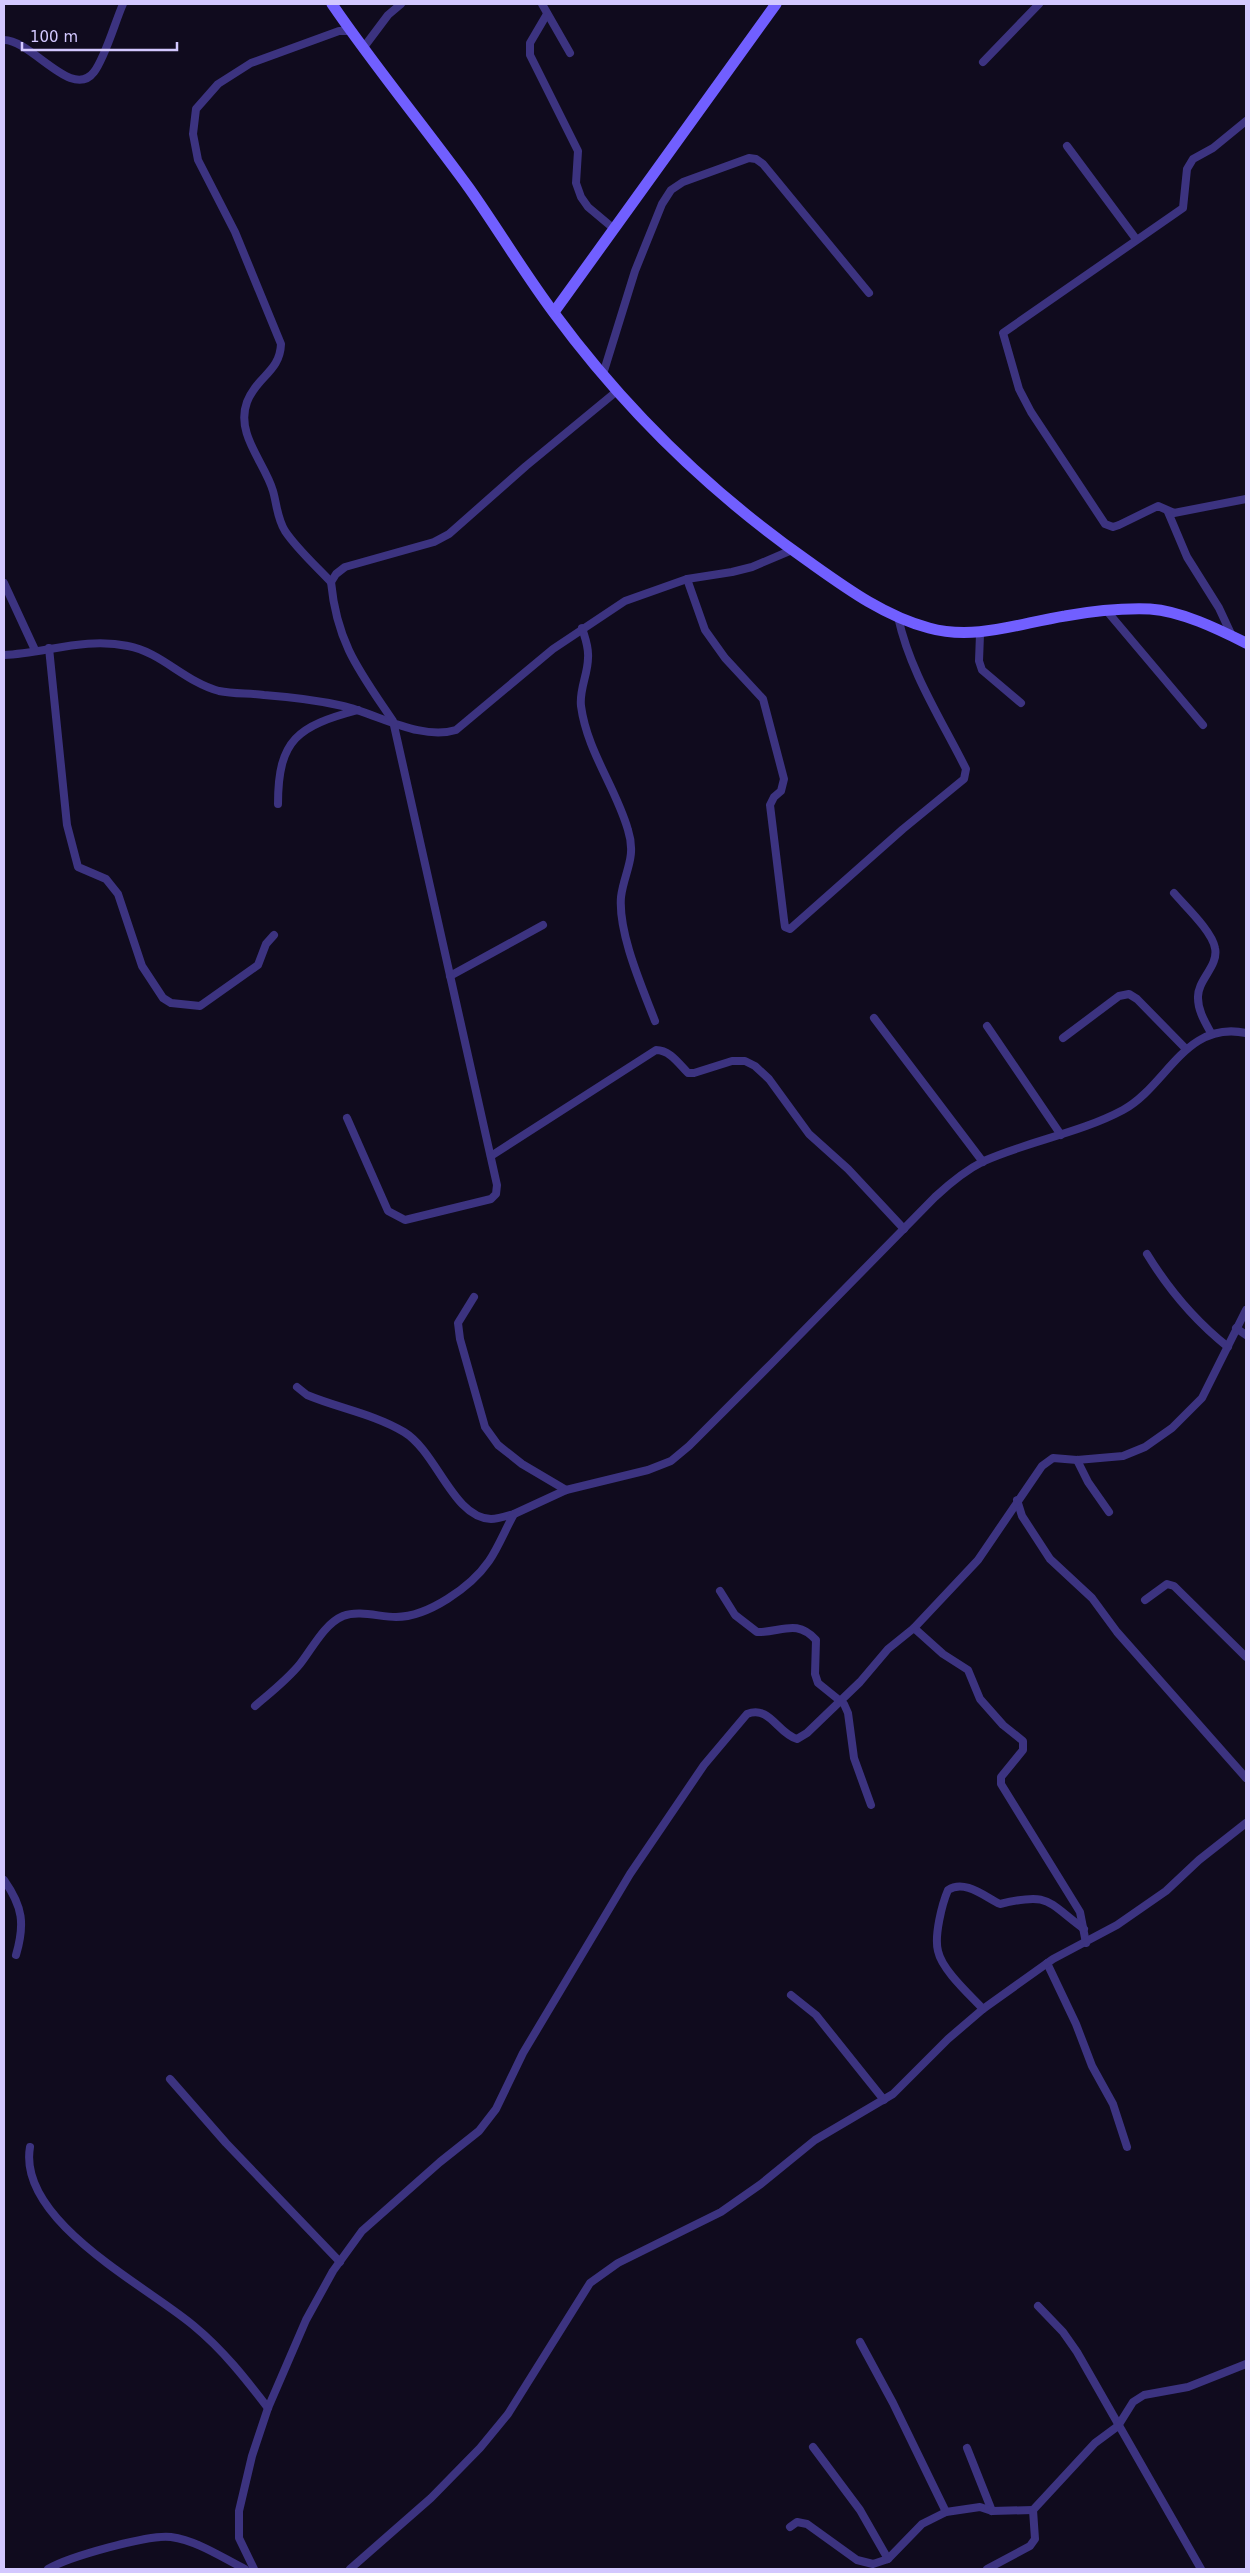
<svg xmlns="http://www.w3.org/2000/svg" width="1250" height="2573" viewBox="0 0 1250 2573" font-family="'DejaVu Sans',sans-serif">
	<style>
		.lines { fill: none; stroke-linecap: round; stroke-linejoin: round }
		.street { stroke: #3c3380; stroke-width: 8 }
		.secondary { stroke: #715fff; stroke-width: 11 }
	</style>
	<rect width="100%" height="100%" fill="#100b1e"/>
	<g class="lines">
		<!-- street -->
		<g class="street">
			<polyline points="542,4 570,53"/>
			<polyline points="547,14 530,43 530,55 578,151 576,183 581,197 588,207 613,228"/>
			<path d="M4,40C32,40 72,101 94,72C105,58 115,22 123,4"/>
			<polyline points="364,47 388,15 401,4"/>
			<polyline points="983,62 1039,4"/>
			<polyline points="1246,121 1213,148 1193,159 1187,169 1183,208 1003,333 1019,389 1031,412 1105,524 1113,527 1119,525 1158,506 1174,513 1246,499"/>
			<polyline points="1067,146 1136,239"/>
			<polyline points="603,374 635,271 662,204 671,190 683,182 749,158 756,159 763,164 869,293"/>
			<polyline points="1168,512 1187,557 1219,608 1232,636"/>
			<path d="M687,579L705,630L725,658L763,699L784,779L781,791L774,797L770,805L784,920L785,927L790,929L903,829L964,779L966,769C941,719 910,672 898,617"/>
			<path d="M331,582C316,566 297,549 285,531C277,518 277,505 273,491C265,463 235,434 247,402C257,376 280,372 281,344L235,232L198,160L193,134L196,109L218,84L251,63L339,31H351"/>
			<polyline points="4,583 35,650"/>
			<polyline points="1106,610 1203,725"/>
			<path d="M582,628C585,638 589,647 588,658C588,674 579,690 581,706C587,751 616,788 628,830C637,858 624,872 621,897C618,933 642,987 655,1021"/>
			<polyline points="980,634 979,661 982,670 1021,703"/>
			<polyline points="49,648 67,825 78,867 106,879 118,894 142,966 163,998 171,1003 200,1006 258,965 266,944 274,935"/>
			<path d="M4,655C46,653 85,637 128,646C161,652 185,682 219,691C234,694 249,693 264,695C291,697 317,700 343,706C378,714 421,741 456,730L553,649L625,601L687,579L732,572L752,567L792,550"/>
			<path d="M278,804C278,739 298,726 358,710"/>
			<path d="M1174,893C1185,906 1212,931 1215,948C1219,966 1197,980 1198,998C1198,1011 1205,1022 1211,1033"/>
			<polyline points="450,976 543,925"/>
			<polyline points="874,1018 983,1162"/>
			<polyline points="987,1026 1061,1135"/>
			<polyline points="1063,1038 1119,996 1129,994 1137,999 1186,1049"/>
			<path d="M347,1118L388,1211L405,1220L491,1199L496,1194L497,1185L393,721C360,672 337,644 331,582L336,574L345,567L434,542L449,534L526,466L617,391"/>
			<path d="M491,1156L656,1050C670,1050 679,1064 688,1073H694L732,1061H745L755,1066L769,1079L809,1134L848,1169L904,1229"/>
			<path d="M1147,1254C1169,1290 1194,1320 1228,1347"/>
			<polyline points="474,1297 458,1323 460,1339 485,1427 498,1445 522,1464 566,1490"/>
			<polyline points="1236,1328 1246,1335"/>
			<path d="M297,1387L307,1395C338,1408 374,1414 404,1432C437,1452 453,1518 491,1519C498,1519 507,1516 514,1514"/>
			<polyline points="1077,1460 1088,1482 1109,1512"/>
			<polyline points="1017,1500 1022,1516 1050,1559 1092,1598 1117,1632 1246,1778"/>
			<path d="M720,1591L735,1615L757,1632C781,1633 796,1618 816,1640L815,1674L818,1683L844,1704L848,1713L854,1758L871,1805"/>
			<polyline points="1145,1600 1167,1584 1174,1586 1246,1657"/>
			<polyline points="914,1628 943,1654 968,1670 980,1699 1003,1725 1023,1741 1023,1750 1001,1777 1001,1784 1080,1912 1086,1943"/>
			<path d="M255,1706C270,1693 287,1680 300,1664C312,1649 324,1624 343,1616C359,1610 380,1617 396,1617C428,1617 471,1587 489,1561C499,1546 505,1530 514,1514L566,1490L648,1470L671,1461L689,1446L772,1363L935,1197C950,1183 966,1170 984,1161C1029,1141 1080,1133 1123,1110C1167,1086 1185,1020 1246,1033"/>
			<path d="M4,1880C23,1907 25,1924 16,1955"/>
			<polyline points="1047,1963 1076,2024 1092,2066 1113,2104 1127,2147"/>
			<polyline points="791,1995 816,2015 884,2100"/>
			<path d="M983,2009C969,1994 942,1970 938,1951C934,1936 942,1904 948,1890C965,1879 985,1897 1000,1904C1050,1892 1046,1901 1084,1929"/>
			<polyline points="170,2079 226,2143 340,2262"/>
			<path d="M30,2147C17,2221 147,2286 194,2326C223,2350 245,2378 268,2408"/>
			<polyline points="1038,2306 1063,2332 1077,2352 1201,2569"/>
			<polyline points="860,2342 893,2403 946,2512"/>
			<polyline points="813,2447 860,2510 888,2559"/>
			<polyline points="967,2448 992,2511"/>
			<polyline points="790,2527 797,2522 807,2524 857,2560 873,2564 888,2559 922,2524 946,2512 980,2507 992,2511 1033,2510"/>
			<path d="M48,2569C68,2557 149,2534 171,2537C198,2541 221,2557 245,2569"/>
			<path d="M254,2569L239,2538V2511L252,2456L268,2408L306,2320L333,2271L362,2231L440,2162L479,2131L496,2109L523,2053L630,1874L704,1765L747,1714C770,1705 777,1733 797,1739L807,1733L860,1682L888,1649L914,1628L978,1560L1042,1466L1053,1458L1077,1460L1123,1456L1145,1447L1172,1428L1202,1398L1246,1310"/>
			<polyline points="350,2569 431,2498 480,2448 508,2414 590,2283 618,2263 721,2212 761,2184 815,2140 893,2094 948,2039 983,2009 1053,1959 1117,1925 1166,1891 1199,1860 1246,1823"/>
			<polyline points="987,2569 1030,2546 1035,2539 1033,2510 1095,2443 1118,2426 1133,2402 1144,2395 1188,2387 1246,2364"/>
		</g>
		<!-- secondary -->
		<g class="secondary">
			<path d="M332,4C375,67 424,126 469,188C498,229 524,273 554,313C624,408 711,493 808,561C846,588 884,616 929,628C975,641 1020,623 1065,616C1093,611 1122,608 1150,609C1181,611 1218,629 1246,643"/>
			<polyline points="554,312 776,4"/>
		</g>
	</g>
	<!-- border -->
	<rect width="1250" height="2573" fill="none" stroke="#d3c8ff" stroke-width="10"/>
	<!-- scale -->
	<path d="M22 42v8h155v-8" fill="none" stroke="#d3c8ff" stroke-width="2.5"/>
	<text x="30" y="42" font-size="15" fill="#d3c8ff" stroke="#100b1e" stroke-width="4" paint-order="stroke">100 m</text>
</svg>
